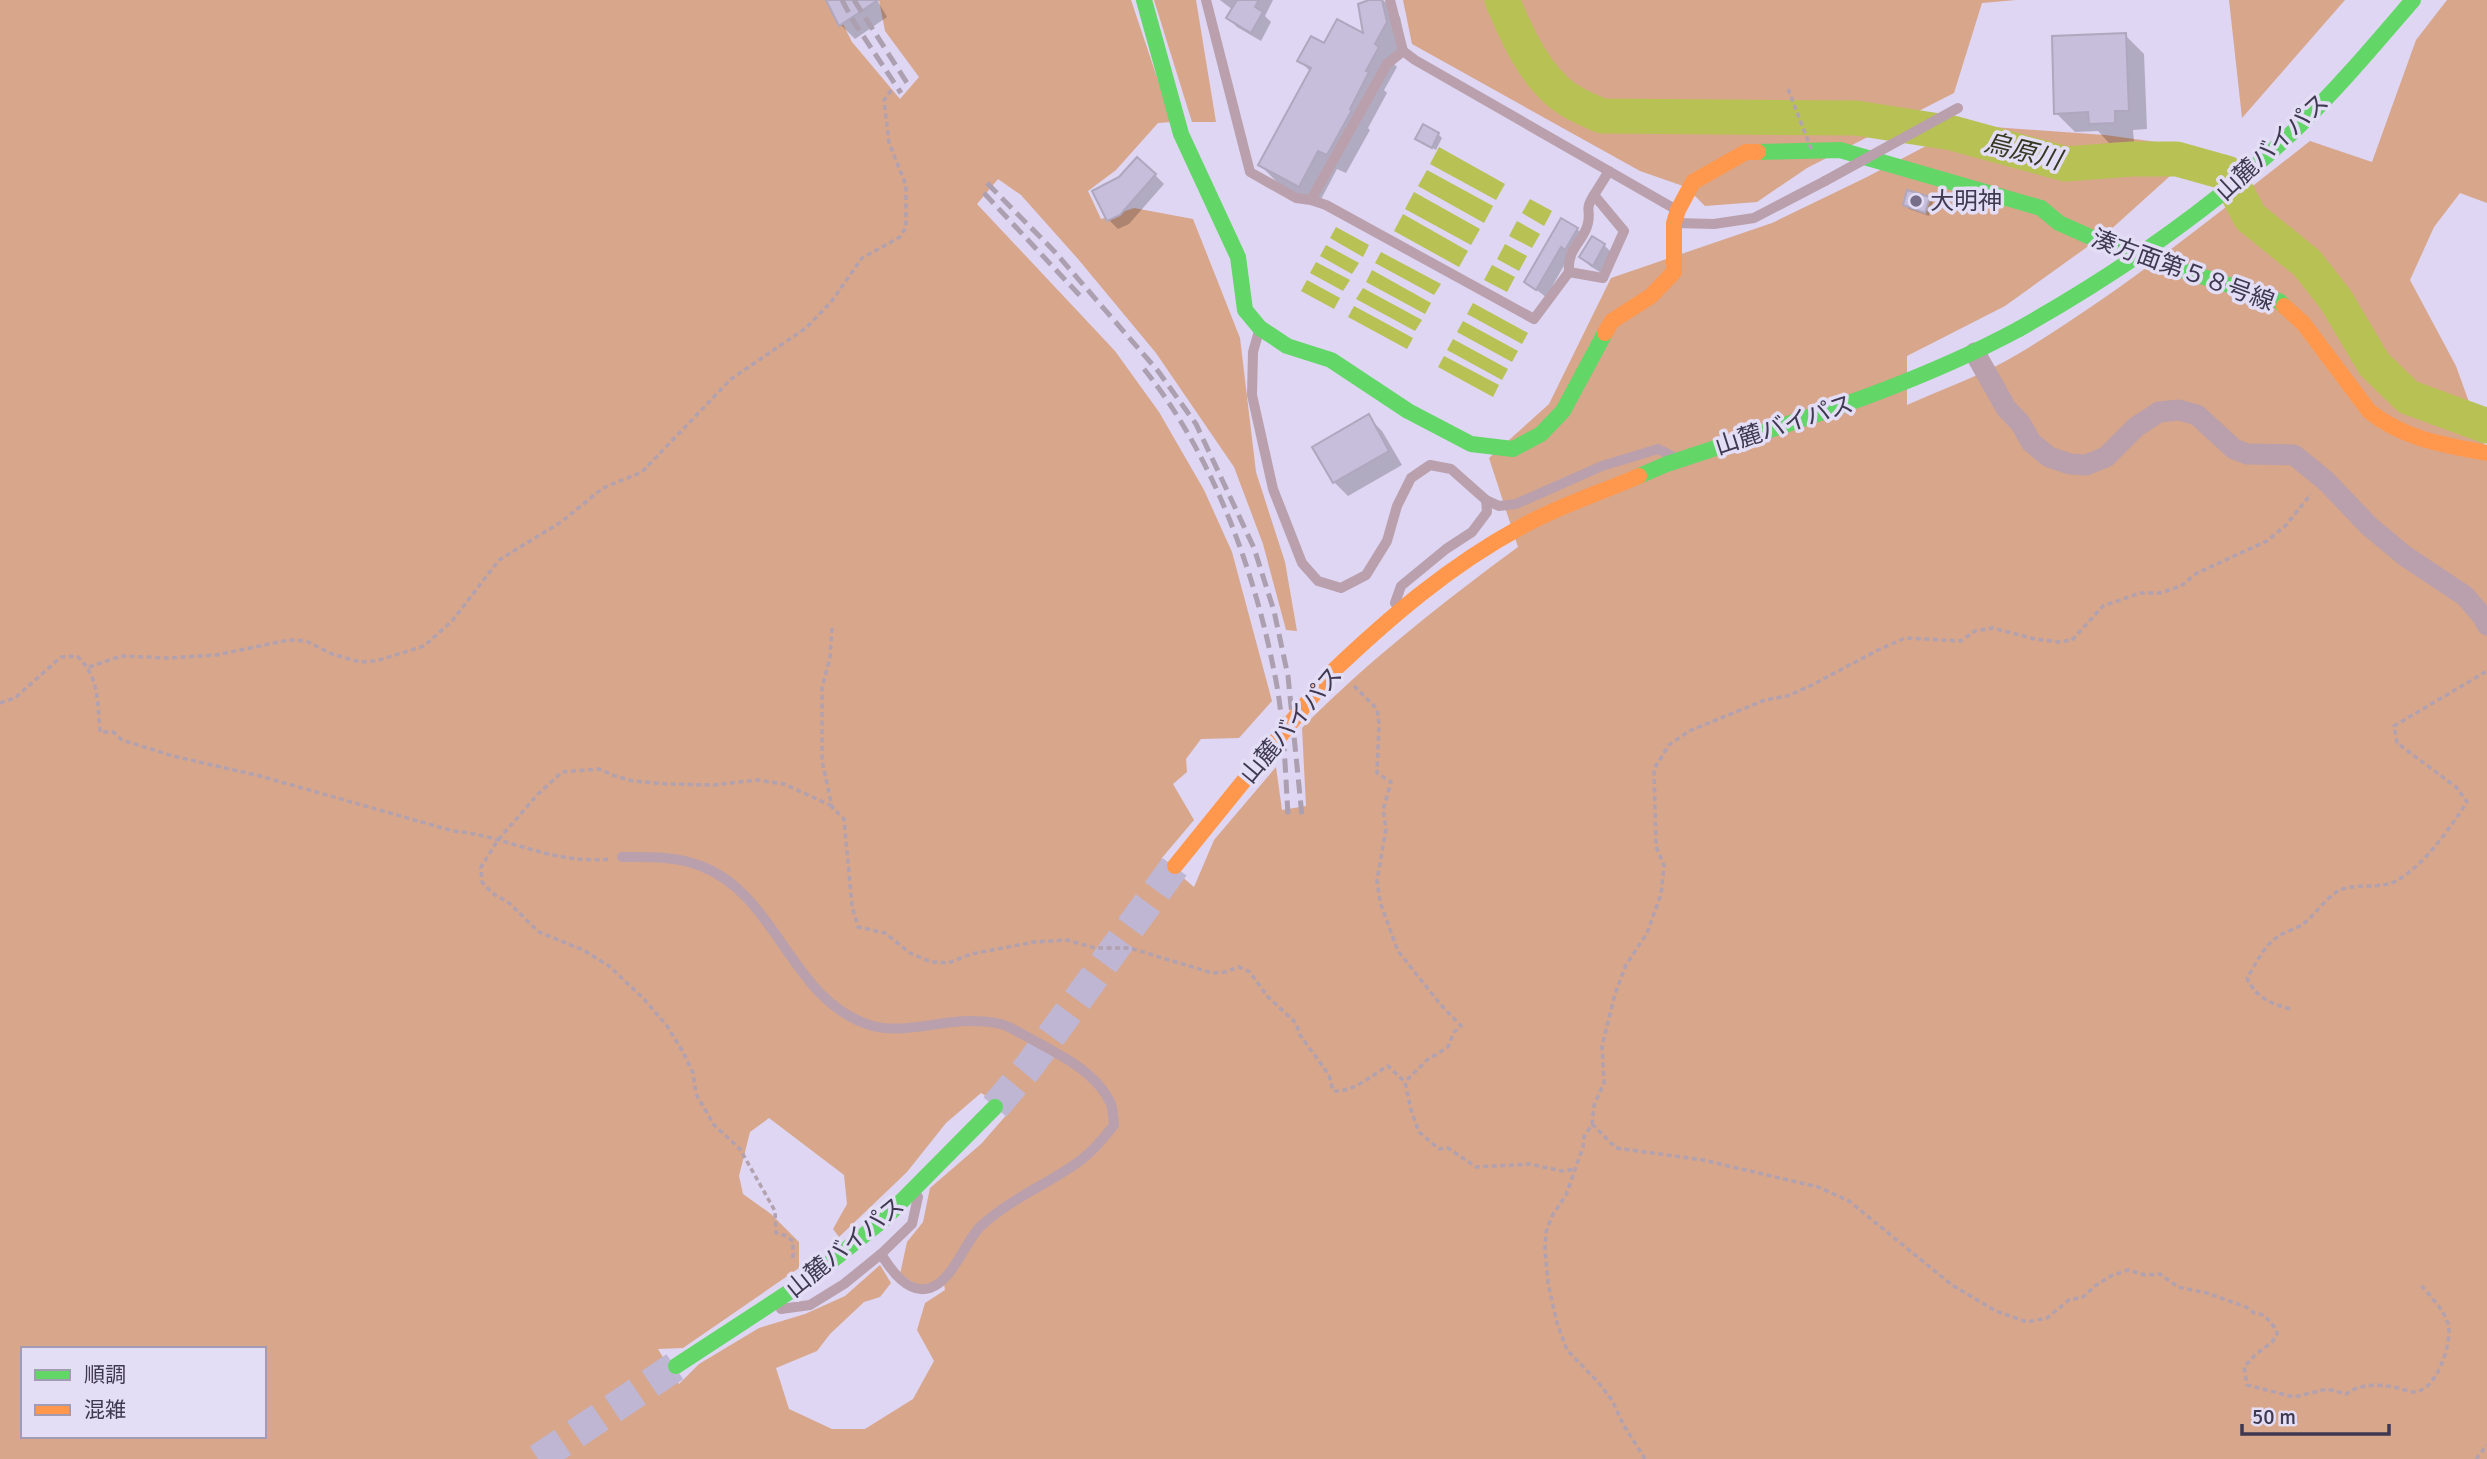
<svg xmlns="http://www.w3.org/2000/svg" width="2487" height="1459" viewBox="0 0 2487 1459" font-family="Signika,'Noto Sans JP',sans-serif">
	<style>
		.forest { fill: #d8a68b; fill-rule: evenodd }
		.water { fill: #b8c254 }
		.shadow { fill: #0003 }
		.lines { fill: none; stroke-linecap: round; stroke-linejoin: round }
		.river { stroke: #b8c254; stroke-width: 35 }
		.building { fill: #c7bedc; stroke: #aea7be; stroke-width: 2 }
		.secondary-tunnel { stroke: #beb6d2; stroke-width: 30; stroke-dasharray: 30 15; stroke-linecap: butt }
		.path { stroke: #b2a1af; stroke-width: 3.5; stroke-dasharray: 5 3.5; stroke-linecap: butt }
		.lane { stroke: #b9a0ac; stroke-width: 10 }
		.street { stroke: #b9a0ac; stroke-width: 21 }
		.fast { stroke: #63d668; stroke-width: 16 }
		.slow { stroke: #ff974d; stroke-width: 16 }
		.rail { stroke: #ac9faf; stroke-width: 5; stroke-dasharray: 14 7; stroke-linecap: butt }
		.path-bridge { stroke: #b2a1af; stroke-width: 3.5; stroke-dasharray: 5 3.5; stroke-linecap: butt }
		.lane-bridge { stroke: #b9a0ac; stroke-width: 10 }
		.fast-bridge { stroke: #63d668; stroke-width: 16 }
		.slow-bridge { stroke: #ff974d; stroke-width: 16 }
		.poi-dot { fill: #776f89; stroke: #e3ddf6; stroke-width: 2.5 }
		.labels { text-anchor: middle; stroke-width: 7; stroke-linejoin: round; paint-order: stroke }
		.street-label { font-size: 24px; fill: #3f3851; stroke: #e3ddf6 }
		.poi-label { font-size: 24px; fill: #3f3851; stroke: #e3ddf6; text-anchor: start }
		.water-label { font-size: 26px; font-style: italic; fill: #343820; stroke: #e3ddf6 }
	</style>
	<rect width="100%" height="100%" fill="#ded6f2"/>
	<!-- forest -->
	<g class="forest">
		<path d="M0,0H831L852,42L900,99L919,77L885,31L879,0H1131L1172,122L1158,123L1116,170L1088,191L1101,219L1134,208L1193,219L1240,338L1256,472L1285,562L1297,631L1286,630L1263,544L1234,467L1156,353L1078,259L1021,195L998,179L977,204L1115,351L1159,412L1204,490L1232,552L1272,701L1239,738L1201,739L1186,759L1187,772L1173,784L1194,820L1161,859L1194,887L1214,840L1276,767L1282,810L1306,806L1302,728C1368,661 1442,603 1518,547L1489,458L1549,404L1611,278L1772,223L1867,177L1966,125L2105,135L2201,148L2108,232L2005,306L1907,356V405C1943,389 1985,374 2018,354C2121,292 2216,215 2310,141L2372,162L2416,40L2447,0H2487V203L2460,193L2434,227L2410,280L2456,366L2487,452V1459H0ZM981,1093L1010,1111L981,1144L930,1188L923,1222L907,1242L900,1274L922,1288L943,1278L945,1290L925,1303L917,1330L934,1361L913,1399L865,1429H832L789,1409L776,1368L817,1351L830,1334L864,1302L880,1297L891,1283L880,1265L845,1296L805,1314L759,1328L699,1364L679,1384L658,1349L683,1348L799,1268V1242L771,1214L743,1194L739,1176L750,1132L769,1118L844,1175L847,1204L833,1229L839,1237L907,1172L946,1123ZM23,1349H264V1436H23Z"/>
		<polygon points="1154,0 1196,0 1216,122 1192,122"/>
		<polygon points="1403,0 2016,0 1982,3 1954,93 1807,168 1757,202 1705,206 1686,187 1640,171 1412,44"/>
		<polygon points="2229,0 2345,0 2242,118"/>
	</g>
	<!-- water -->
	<g class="water">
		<polygon points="1439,147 1505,184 1496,200 1430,164"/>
		<polygon points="1427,170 1493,206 1484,223 1418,186"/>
		<polygon points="1414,192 1480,229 1471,245 1405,209"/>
		<polygon points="1530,199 1552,211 1544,226 1522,213"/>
		<polygon points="1403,214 1468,251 1459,267 1394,231"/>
		<polygon points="1517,221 1540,234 1532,248 1509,236"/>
		<polygon points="1336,227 1369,245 1363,257 1330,238"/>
		<polygon points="1505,244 1527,256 1519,271 1497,259"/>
		<polygon points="1326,245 1359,263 1352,274 1320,256"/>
		<polygon points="1381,252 1441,284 1434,295 1375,263"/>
		<polygon points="1316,262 1350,280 1343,291 1310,273"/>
		<polygon points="1492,265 1515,277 1507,292 1484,280"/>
		<polygon points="1372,270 1431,303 1425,314 1366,282"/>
		<polygon points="1307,280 1340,298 1334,309 1301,291"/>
		<polygon points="1363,288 1422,320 1415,331 1356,299"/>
		<polygon points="1473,303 1528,333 1522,344 1467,314"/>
		<polygon points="1354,306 1413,338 1407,349 1348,317"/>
		<polygon points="1463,321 1518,351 1512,362 1457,332"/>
		<polygon points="1453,339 1508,369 1502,380 1447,350"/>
		<polygon points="1444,356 1499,385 1493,397 1438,367"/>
	</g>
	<!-- shadow -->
	<g class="shadow">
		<polygon points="828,0 877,0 887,17 855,39 841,25"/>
		<polygon points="1220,0 1273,0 1265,16 1271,22 1261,41 1237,27 1228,18 1233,10"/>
		<polygon points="1375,0 1383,0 1400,17 1405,42 1394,64 1397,67 1384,90 1387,93 1368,128 1370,130 1346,173 1337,169 1318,205 1279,184 1260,165 1311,72 1299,60 1325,46 1366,36"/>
		<polygon points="2125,35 2144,54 2147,129 2133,130 2134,142 2109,143 2098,131 2075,132 2056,113"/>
		<polygon points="1438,134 1442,138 1436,150 1417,139"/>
		<polygon points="1155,175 1164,184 1129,224 1118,229 1109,220"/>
		<polygon points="1929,198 1933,202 1929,216 1909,209 1905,205"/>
		<polygon points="1577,229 1586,238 1570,255 1546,297 1526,282"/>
		<polygon points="1604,245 1613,254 1603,274 1590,266 1581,257"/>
		<polygon points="1368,417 1382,431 1402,465 1348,496 1334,482"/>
	</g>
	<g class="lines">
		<!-- river -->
		<path class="river" d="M1502,0C1515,30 1530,66 1555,89C1568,102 1586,109 1602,116L1856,118L1952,133L2066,164L2132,159H2177L2227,173L2250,217L2307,263L2336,300L2374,364L2408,397L2487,426"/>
	</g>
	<!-- building -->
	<g class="building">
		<polygon points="826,0 878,0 839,26"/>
		<polygon points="1237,0 1259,0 1255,7 1263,12 1251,33 1226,18"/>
		<polygon points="1369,0 1382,0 1387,22 1375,44 1379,47 1366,71 1369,72 1350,109 1352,110 1327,155 1318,151 1299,187 1258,165 1311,68 1297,61 1311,36 1324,43 1337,19 1363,33 1358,4"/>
		<polygon points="2126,33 2129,111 2115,111 2115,123 2089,124 2088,112 2054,114 2052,36"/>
		<polygon points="1423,124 1439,133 1432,148 1415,139"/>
		<polygon points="1137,157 1156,174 1120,215 1107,221 1092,191 1119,177"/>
		<polygon points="1907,190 1930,197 1925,213 1903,205"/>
		<polygon points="1561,218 1578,228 1565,250 1561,247 1536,290 1524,282"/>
		<polygon points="1592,236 1605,244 1593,266 1579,257"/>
		<polygon points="1369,414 1389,451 1333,483 1312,447"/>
	</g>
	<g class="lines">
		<!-- secondary-tunnel -->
		<g class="secondary-tunnel">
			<polyline points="995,1107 1027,1069 1175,866"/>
			<polyline points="538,1459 676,1366"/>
		</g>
		<!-- path -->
		<g class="path">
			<path d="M832,628L830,657L822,688V761L832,807L844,819L852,906L858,927L885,933L910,953L931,962L948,963L971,954L1034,942L1067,940L1095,948H1130L1212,973L1225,972L1239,967L1250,972L1267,996L1296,1023L1300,1035L1329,1075L1333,1091C1355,1092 1370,1076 1388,1066L1405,1082L1411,1110L1419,1132L1439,1149L1448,1148L1476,1167L1530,1164L1562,1171L1575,1169"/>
			<polyline points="89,667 121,656 167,658 216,655 289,640 306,641 332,654 360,662 376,661 424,646 452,621 499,560 561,522 603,488 642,472 731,379 806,328 831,302 862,258 900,237 906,227 906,185 889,143 884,100 893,88"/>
			<polyline points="1354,686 1377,709 1379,724 1377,773 1391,782 1383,810 1386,829 1377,880 1380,902 1398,951 1440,1004 1461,1026 1454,1032 1448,1047 1427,1060 1405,1082"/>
			<path d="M0,703L15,698L61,657L77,656C100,678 97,702 100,732H113L122,740L173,756L260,776L453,831C508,836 551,865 610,859"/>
			<path d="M2290,1009C2270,1003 2256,998 2247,978C2256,964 2264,945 2279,936C2286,931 2296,929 2303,924C2315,915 2325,899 2338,891C2356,882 2378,890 2396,881C2424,866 2450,828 2467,802L2456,787L2397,743L2394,726L2487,671"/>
			<path d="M1592,1124L1616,1148L1703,1160L1818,1187L1849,1201L1952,1285L1996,1311L2027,1322L2047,1318L2069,1300L2083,1297L2095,1286L2111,1276L2128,1270L2145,1275L2160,1274L2178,1287L2207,1293L2246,1307L2254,1313L2264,1315L2276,1329L2277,1334L2272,1342L2255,1355L2244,1367L2247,1385L2294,1397L2327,1389L2346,1394C2361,1383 2380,1384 2398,1388C2403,1389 2409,1392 2414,1392C2436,1391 2450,1348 2449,1329C2447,1312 2430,1296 2420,1284"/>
			<polyline points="793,1258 793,1241 784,1235 776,1233 775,1211 740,1149 714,1125 696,1094 693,1073 683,1052 667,1026 644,999 609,966 583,950 539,932 509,903 492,893 482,882 481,867 498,840 538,794 562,772 599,769 615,776 633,781 667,784 713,785 757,780 784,784 832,806"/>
			<polyline points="1645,1459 1623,1424 1612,1400 1597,1381 1567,1350 1557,1323 1548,1283 1545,1249 1546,1232 1552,1216 1566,1195 1583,1147 1584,1137 1592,1124 1594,1105 1604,1083 1602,1046 1615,994 1626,965 1647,933 1661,894 1664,866 1656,846 1654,769 1669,745 1689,731 1765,700 1787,696 1808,687 1878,650 1905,638 1961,641 1975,631 1993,628 2035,639 2059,642 2072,640 2103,606 2140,593 2160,593 2181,586 2197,573 2267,541 2286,525 2311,494"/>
			<polyline points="2476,1459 2487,1445"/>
		</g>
		<!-- lane -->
		<g class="lane">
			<polyline points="1206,0 1250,172 1296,198 1311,200 1326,205 1534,319 1569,272 1603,278 1624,231 1594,195 1609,171"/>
			<polyline points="1390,0 1403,51 1415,60 1675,209"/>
			<polyline points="1311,200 1387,64 1403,51"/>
			<polyline points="1676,223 1714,224 1754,218 1825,181"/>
			<path d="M1569,272C1567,247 1584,242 1588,223C1591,209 1584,211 1594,195"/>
			<polyline points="1259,331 1253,352 1252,395 1273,489 1302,563 1318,581 1341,588 1366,575 1387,541 1397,506 1411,478 1430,465 1451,469 1486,500 1499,506 1516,504 1602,466 1658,449 1674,457"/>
			<polyline points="1395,603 1401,586 1446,549 1472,532 1487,512 1486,500"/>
			<path d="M622,857C649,857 675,856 701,866C779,896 791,1003 873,1026C901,1034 940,1021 968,1021C978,1021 991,1021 1000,1024C1008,1025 1017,1032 1024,1035C1054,1052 1096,1070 1111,1104C1113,1110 1113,1118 1114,1125C1104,1138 1094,1150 1081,1160C1049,1184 1011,1198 981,1226C965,1241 953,1281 930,1288C908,1295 891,1270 881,1254"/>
			<polyline points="781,1309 810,1305 844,1284 881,1254 912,1224 918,1197"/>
		</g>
		<!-- street -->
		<polyline class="street" points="1975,353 2006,408 2021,424 2031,442 2049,457 2070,464 2086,465 2106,457 2136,427 2159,412 2179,410 2197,415 2234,449 2247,454 2294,455 2326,481 2369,526 2405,556 2465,596 2483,617 2487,625"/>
		<!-- fast -->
		<g class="fast">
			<polyline points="1144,0 1181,134 1238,257 1245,310 1260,328 1287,346 1331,360 1408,411 1471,444 1513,449 1541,434 1563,411 1605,333"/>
			<polyline points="1758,152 1840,150 2041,208 2059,223 2122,251 2279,301 2284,306"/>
			<path d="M1639,476L1667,464C1786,424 1908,389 2019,329"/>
			<polyline points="676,1366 809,1279 883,1220 995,1107"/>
		</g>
		<!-- slow -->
		<g class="slow">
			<path d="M2284,306L2303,323L2369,411C2403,439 2445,445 2487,453"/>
			<polyline points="1605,333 1612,321 1651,296 1674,272 1674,223 1678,210 1693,182 1746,152 1758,152"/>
			<path d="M1331,673C1390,617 1449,566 1521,527C1558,506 1600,493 1639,476"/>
		</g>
		<!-- rail -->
		<g class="rail">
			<polyline points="842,0 852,19 901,93"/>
			<polyline points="854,0 909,86"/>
			<polyline points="987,183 1054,251 1158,371 1196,424 1254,548 1274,611 1288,676 1302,816"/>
			<polyline points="984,193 1084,300"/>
			<path d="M1144,369C1211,452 1254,568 1274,671C1284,717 1285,767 1288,815"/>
		</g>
		<!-- path-bridge -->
		<polyline class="path-bridge" points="1788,89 1812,151"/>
		<!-- lane-bridge -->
		<polyline class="lane-bridge" points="1825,181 1958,108"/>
		<!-- fast-bridge -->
		<path class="fast-bridge" d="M2019,329C2120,272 2215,207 2299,126C2339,87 2376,43 2413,0"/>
		<!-- slow-bridge -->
		<polyline class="slow-bridge" points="1175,866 1331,673"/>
	</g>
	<!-- markers -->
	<circle class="poi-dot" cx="1916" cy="201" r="7"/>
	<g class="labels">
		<!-- street labels -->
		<g class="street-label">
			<text transform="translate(2272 147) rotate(-43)" y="8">山麓バイパス</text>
			<text transform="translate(2183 270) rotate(20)" y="8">湊方面第５８号線</text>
			<text transform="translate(1784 425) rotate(-18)" y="8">山麓バイパス</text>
			<text transform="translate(1291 725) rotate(-50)" y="8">山麓バイパス</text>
			<text transform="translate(845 1247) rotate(-39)" y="8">山麓バイパス</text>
		</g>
		<!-- poi labels -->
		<g class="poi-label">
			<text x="1930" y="209">大明神</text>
		</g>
		<!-- water labels -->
		<g class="water-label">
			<text transform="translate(2023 151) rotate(14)" y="9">烏原川</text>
		</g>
	</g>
	<!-- legend -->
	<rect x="21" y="1347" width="245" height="91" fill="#e3ddf6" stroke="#a19bb4" stroke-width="2"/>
	<rect x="35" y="1370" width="35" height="10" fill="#63d668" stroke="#a19bb4" stroke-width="2"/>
	<text x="84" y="1382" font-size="21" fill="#3f3851">順調</text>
	<rect x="35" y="1405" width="35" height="10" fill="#ff974d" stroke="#a19bb4" stroke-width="2"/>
	<text x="84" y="1417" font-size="21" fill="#3f3851">混雑</text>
	<!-- scale -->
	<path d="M2242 1424v10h147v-10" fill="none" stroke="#3f3851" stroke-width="3.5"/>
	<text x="2252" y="1424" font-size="21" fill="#3f3851" stroke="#e3ddf6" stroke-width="5" paint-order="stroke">50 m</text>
</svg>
